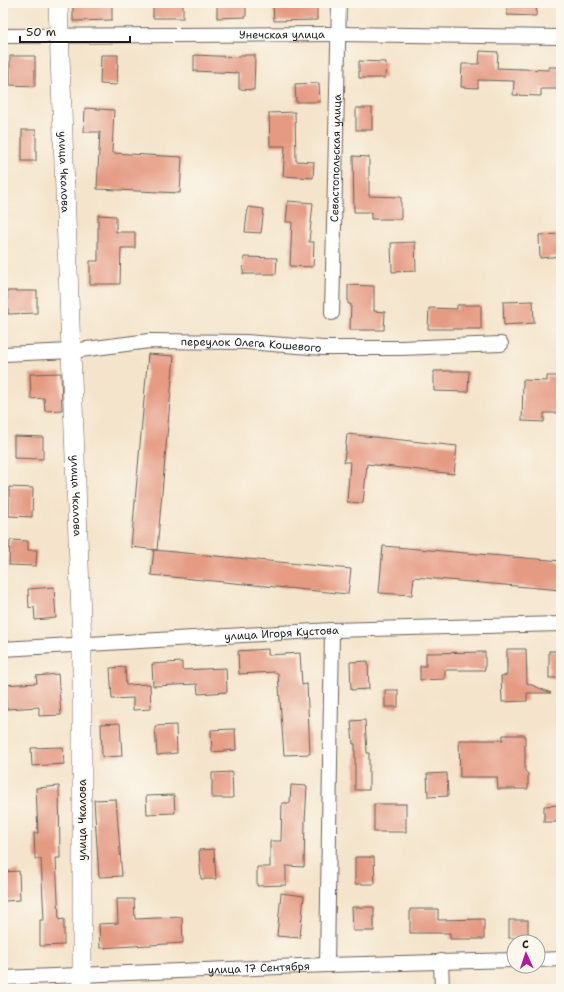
<svg xmlns="http://www.w3.org/2000/svg" width="564" height="992" viewBox="0 0 564 992" font-family="'Shantell Sans',sans-serif">
	<style>
		.building { fill: #e59a82 }
		.lines { fill: none; stroke-linecap: round; stroke-linejoin: round }
		.street-casing { stroke: #686259; stroke-width: 16 }
		.secondary-casing { stroke: #686259; stroke-width: 20 }
		.street { stroke: #fff; stroke-width: 14 }
		.secondary { stroke: #fff; stroke-width: 19 }
		.labels { text-anchor: middle; stroke-width: 3.5; stroke-linejoin: round; paint-order: stroke }
		.street-label { font-size: 11px; fill: #1c1c1c; stroke: #fbf7ec }
	</style>
	<rect width="100%" height="100%" fill="#fbf7ec"/>
	<filter id="ink" filterUnits="userSpaceOnUse"><feTurbulence type="fractalNoise" baseFrequency=".025" numOctaves="2"/><feDisplacementMap in="SourceGraphic" scale="8" xChannelSelector="R" yChannelSelector="G"/><feConvolveMatrix kernelMatrix="1 2 1 2 8 2 1 2 1" color-interpolation-filters="sRGB"/></filter>
	<filter id="wash" filterUnits="userSpaceOnUse"><feTurbulence type="fractalNoise" baseFrequency=".012" numOctaves="4" result="noise"/><feDisplacementMap in="SourceGraphic" scale="16" xChannelSelector="R" yChannelSelector="G"/><feGaussianBlur stdDeviation="0.9" result="paint"/><feColorMatrix in="noise" values="0 0 0 0 0 0 0 0 0 0 0 0 0 0 0 0 0 1.4 0 .05"/><feComposite in="paint" operator="in"/></filter>
	<g filter="url(#wash)">
		<rect width="100%" height="100%" fill="#f4e4cb"/>
		<g id="blocks">
			<!-- building -->
			<g class="building">
				<polygon points="73,3 112,3 112,20 73,21"/>
				<rect x="153" y="3" width="30" height="15"/>
				<polygon points="217,3 246,3 246,17 217,18"/>
				<polygon points="304,3 317,3 317,20 274,21 273,5 304,5"/>
				<polygon points="507,3 537,3 536,16 507,15"/>
				<polygon points="480,51 498,52 497,68 549,70 549,67 561,67 561,89 541,89 541,96 513,95 514,81 478,80 478,88 461,87 462,64 479,64"/>
				<polygon points="101,55 118,55 117,85 100,84"/>
				<polygon points="194,55 240,57 240,55 255,55 254,90 239,89 239,73 194,71"/>
				<polygon points="10,56 35,56 35,86 10,85"/>
				<polygon points="359,61 386,62 385,78 359,78"/>
				<polygon points="319,83 320,102 296,102 295,84"/>
				<polygon points="85,108 114,110 112,153 182,157 180,193 97,189 100,132 84,132"/>
				<rect x="356" y="108" width="16" height="22"/>
				<polygon points="295,112 296,161 314,162 313,178 283,176 285,146 270,146 269,113"/>
				<rect x="22" y="130" width="14" height="31"/>
				<polygon points="353,156 369,157 369,196 401,197 401,219 371,219 371,212 354,212"/>
				<polygon points="288,201 313,203 309,242 314,242 313,267 290,266 292,222 286,222"/>
				<polygon points="248,207 264,209 261,233 245,232"/>
				<polygon points="98,215 116,216 116,232 135,232 135,248 121,248 120,284 90,284 90,261 98,261"/>
				<polygon points="561,234 561,256 540,258 539,235"/>
				<polygon points="415,242 416,271 392,272 391,243"/>
				<polygon points="244,257 277,258 276,274 243,274"/>
				<polygon points="348,285 374,286 374,311 385,312 384,330 350,330 351,304 348,304"/>
				<polygon points="7,291 37,291 37,313 8,314"/>
				<polygon points="533,301 534,323 504,325 503,302"/>
				<polygon points="457,305 481,305 481,329 428,329 429,308 457,309"/>
				<polygon points="148,354 174,356 157,550 131,547"/>
				<polygon points="434,371 469,371 468,392 434,391"/>
				<polygon points="61,373 62,410 45,411 44,398 31,399 30,374"/>
				<polygon points="547,376 561,376 561,413 544,413 544,422 522,421 523,380 547,381"/>
				<polygon points="347,434 457,446 454,474 367,464 363,503 347,502 350,462 344,462"/>
				<polygon points="14,436 43,437 43,459 14,458"/>
				<polygon points="9,487 33,488 32,517 9,516"/>
				<polygon points="10,540 28,541 28,550 37,550 36,566 9,565"/>
				<polygon points="383,546 561,561 561,590 414,577 412,595 379,593"/>
				<polygon points="154,550 351,569 348,594 151,575"/>
				<polygon points="54,587 56,618 35,620 34,607 29,608 28,589"/>
				<polygon points="268,649 268,655 300,653 302,685 307,684 310,754 284,755 278,673 274,673 274,672 239,674 238,651"/>
				<polygon points="507,649 526,649 527,683 551,693 527,693 527,701 502,702 501,676 507,675"/>
				<rect x="549" y="651" width="12" height="27"/>
				<polygon points="485,652 485,670 445,670 445,679 420,680 420,666 426,666 426,653"/>
				<polygon points="368,661 369,689 351,690 350,662"/>
				<polygon points="182,662 182,670 226,668 227,692 198,694 197,684 153,686 152,664"/>
				<polygon points="125,667 126,685 150,684 151,709 133,710 133,698 112,699 110,668"/>
				<polygon points="58,674 61,715 39,716 39,707 6,709 6,699 3,699 3,685 37,683 36,676"/>
				<rect x="385" y="690" width="13" height="17"/>
				<polygon points="365,720 367,753 369,753 369,790 355,790 355,744 353,744 351,721"/>
				<polygon points="120,723 122,756 102,757 101,724"/>
				<polygon points="176,725 177,753 157,755 155,726"/>
				<polygon points="235,729 236,750 212,752 211,730"/>
				<polygon points="503,735 525,735 525,771 528,774 528,789 498,789 497,777 460,777 459,740 503,740"/>
				<polygon points="63,747 64,764 32,766 31,748"/>
				<polygon points="232,772 233,798 212,798 212,773"/>
				<polygon points="447,773 448,796 428,797 427,774"/>
				<polygon points="291,785 307,786 305,822 304,867 286,866 286,885 257,886 257,867 270,867 270,841 281,841 282,803 290,803"/>
				<polygon points="59,786 60,858 56,858 59,920 64,919 64,945 40,946 40,920 44,920 41,859 35,859 34,833 38,833 36,788"/>
				<polygon points="174,795 175,813 147,814 146,796"/>
				<polygon points="116,799 122,876 99,877 94,800"/>
				<rect x="374" y="804" width="32" height="28"/>
				<polygon points="561,805 561,822 544,822 544,806"/>
				<polygon points="214,849 216,879 201,879 199,850"/>
				<polygon points="355,857 374,857 375,884 355,884"/>
				<polygon points="19,871 20,900 4,901 3,872"/>
				<polygon points="281,893 304,896 300,938 277,936"/>
				<polygon points="117,899 134,899 135,919 182,917 183,943 100,948 99,924 118,923"/>
				<polygon points="352,907 374,907 374,931 353,931"/>
				<polygon points="410,909 438,909 438,920 484,919 484,939 450,939 450,933 410,933"/>
				<rect x="509" y="920" width="19" height="18"/>
			</g>
		</g>
	</g>
	<g filter="url(#ink)">
		<use href="#blocks" fill-opacity="0" stroke="#686259" stroke-width="1"/>
		<g class="lines">
			<defs>
				<g id="street">
					<path id="s1" d="M3,36L339,34L561,37"/>
					<path id="s2" d="M332,313L339,3"/>
					<path id="s3" d="M3,354L72,351L149,341L246,342L323,348H401L501,344"/>
					<path id="s4" d="M3,649L332,630L561,624"/>
					<polyline points="538,960 561,959"/>
					<polyline points="441,961 442,989"/>
					<polyline points="327,965 332,630"/>
					<path id="s5" d="M3,978L327,965L514,960"/>
				</g>
				<g id="secondary">
					<path id="s6" d="M58,3L82,644V989"/>
				</g>
			</defs>
			<!-- street casing -->
			<use href="#street" class="street-casing"/>
			<!-- secondary casing -->
			<use href="#secondary" class="secondary-casing"/>
			<!-- street -->
			<use href="#street" class="street"/>
			<!-- secondary -->
			<use href="#secondary" class="secondary"/>
		</g>
	</g>
	<g class="labels">
		<!-- street labels -->
		<g class="street-label">
			<text dy="4" stroke="none"><textPath href="#s1" startOffset="279">Унечская улица</textPath></text>
			<text dy="4" stroke="none"><textPath href="#s2" startOffset="155">Севастопольская улица</textPath></text>
			<text dy="4" stroke="none"><textPath href="#s6" startOffset="169">улица Чкалова</textPath></text>
			<text dy="4" stroke="none"><textPath href="#s3" startOffset="249">переулок Олега Кошевого</textPath></text>
			<text dy="4" stroke="none"><textPath href="#s6" startOffset="493">улица Чкалова</textPath></text>
			<text dy="4" stroke="none"><textPath href="#s4" startOffset="279">улица Игоря Кустова</textPath></text>
			<text transform="translate(82 820) rotate(-90)" y="4">улица Чкалова</text>
			<text dy="4" stroke="none"><textPath href="#s5" startOffset="256">улица 17 Сентября</textPath></text>
		</g>
	</g>
	<!-- margin -->
	<rect width="564" height="992" fill="none" stroke="#fbf7ec" stroke-width="16"/>
	<!-- north arrow -->
	<g transform="translate(526 954) rotate(357)"><circle r="19" fill="#fbf7ec" stroke="#a29f99"/>
	<path d="M0-3L7 15L0 10L-7 15Z" fill="#b5179e"/>
	<text y="-6" font-size="11" font-weight="bold" text-anchor="middle" fill="#1c1c1c">С</text>
	</g>
	<!-- scale -->
	<path d="M20 36v6h110v-6" fill="none" stroke="#1c1c1c" stroke-width="2"/>
	<text x="26" y="36" font-size="12" fill="#1c1c1c" stroke="#fbf7ec" stroke-width="3" paint-order="stroke">50 m</text>
</svg>
